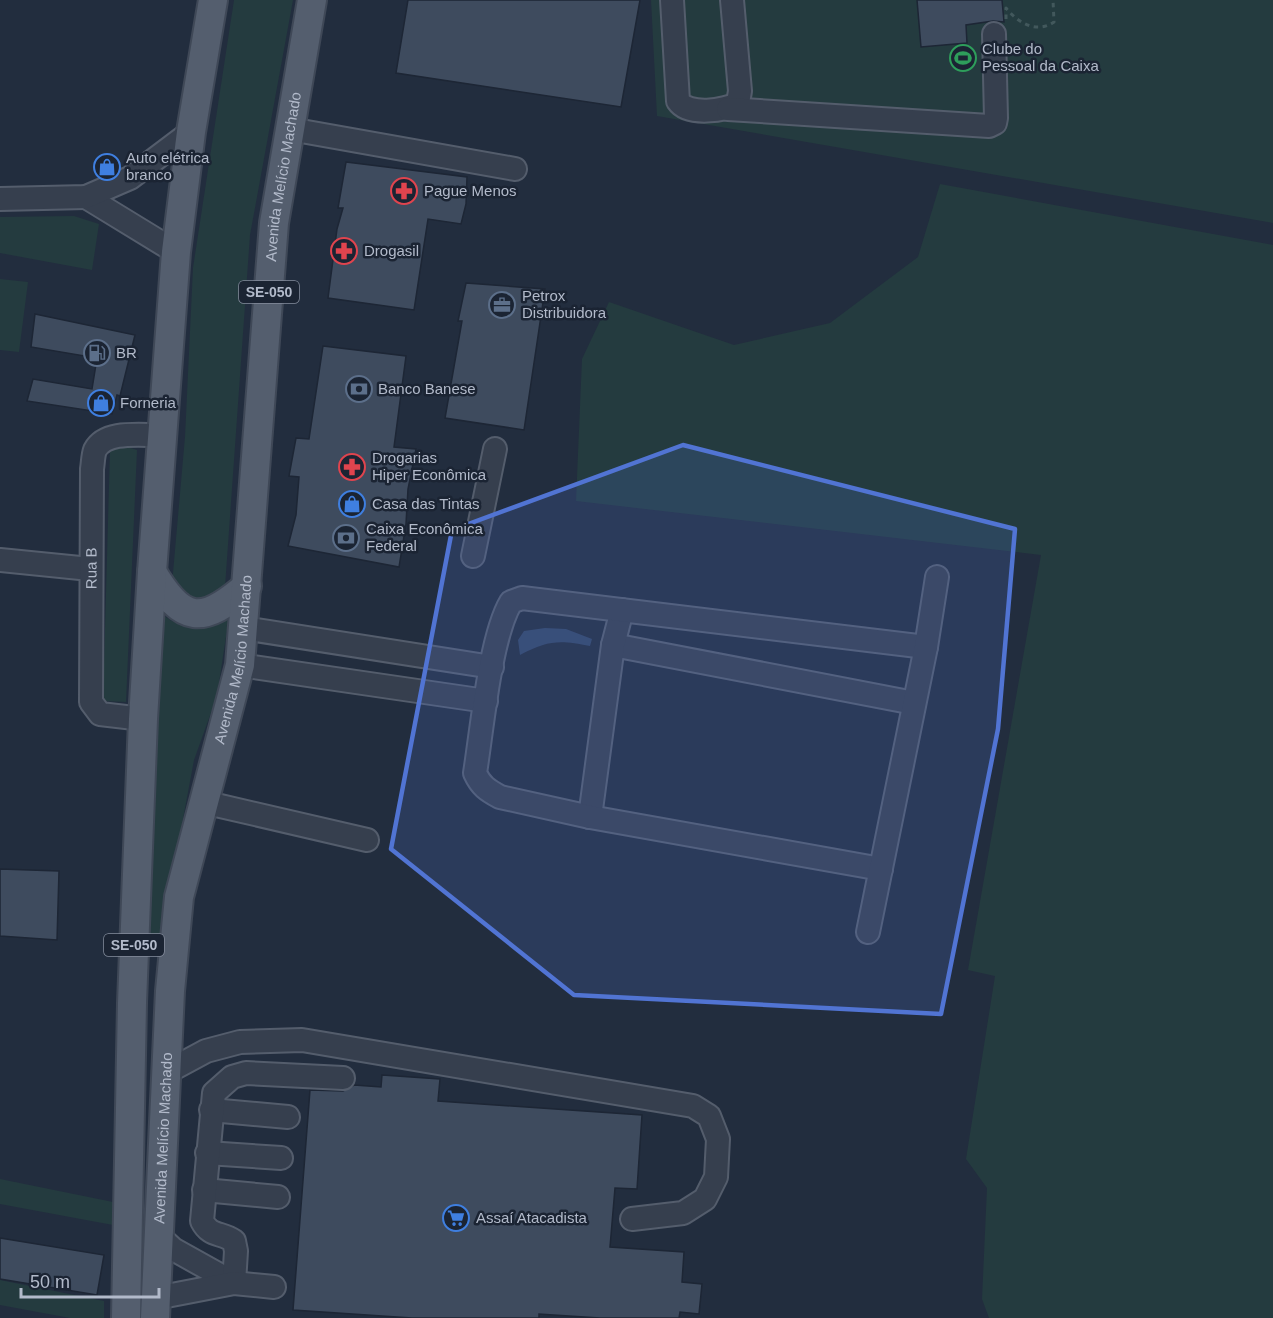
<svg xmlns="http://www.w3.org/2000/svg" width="1273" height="1318" viewBox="0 0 1273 1318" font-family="Arial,sans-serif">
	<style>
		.green { fill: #243b3f }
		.water { fill: #334665 }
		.building { fill: #3e4b5e; stroke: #1d2635; stroke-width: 1.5 }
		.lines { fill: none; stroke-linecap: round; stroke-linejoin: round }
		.minor-casing { stroke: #545d6c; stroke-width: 26 }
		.major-casing { stroke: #3f4857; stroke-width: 32 }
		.path { stroke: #42585c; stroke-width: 3; stroke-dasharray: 4.5 4.5; stroke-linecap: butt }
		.minor { stroke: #363f4e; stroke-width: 22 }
		.major { stroke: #545e6e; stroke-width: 28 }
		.marked { fill: #5174d3; fill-opacity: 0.2; stroke: #5174d3; stroke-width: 4.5; stroke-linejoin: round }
		.labels { text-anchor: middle; stroke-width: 5; stroke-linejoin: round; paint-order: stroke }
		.shield { fill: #1b2433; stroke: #858d9d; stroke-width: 1.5 }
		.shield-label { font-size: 14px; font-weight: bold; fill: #b2baca }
		.poi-label { font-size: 15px; fill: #b2baca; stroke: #1b2433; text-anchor: start }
		.street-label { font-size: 15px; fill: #b2baca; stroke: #1b2433 }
	</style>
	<rect width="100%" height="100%" fill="#222d3e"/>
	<!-- green -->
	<g class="green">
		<polygon points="234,0 293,0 250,235 225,587 216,599 192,604 172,584 185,437 193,268"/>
		<polygon points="651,0 1273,0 1273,223 657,116"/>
		<polygon points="940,184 1273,245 1273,1318 989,1318 982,1299 987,1188 966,1159 995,976 968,970 1041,555 576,501 582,359 609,302 734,345 830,323 918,257"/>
		<polygon points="74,216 99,224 92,270 0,253 0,217"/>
		<polygon points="0,279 28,282 19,352 0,350"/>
		<polygon points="121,445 137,450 126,702 103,701 110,450"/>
		<path d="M154,610C186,630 194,634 229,617L217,696L194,760L158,953L145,951Z"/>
		<polygon points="0,1179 113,1202 113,1225 0,1204"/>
		<polygon points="0,1280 104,1301 104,1318 70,1318 0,1305"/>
	</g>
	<!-- water -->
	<path class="water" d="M545,628L566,629L592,639L590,646C560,640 548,640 520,655L518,640L524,631Z"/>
	<!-- building -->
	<g class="building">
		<polygon points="408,0 640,0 621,107 396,73"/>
		<polygon points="917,0 1002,0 1004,22 993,21 966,25 967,43 921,47"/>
		<polygon points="346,162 467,177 466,204 461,224 428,219 414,310 328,298 337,229 343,208 338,208"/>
		<polygon points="466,283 545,289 524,430 445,418 462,321 458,321"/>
		<polygon points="35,314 135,335 120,396 117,395 112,414 27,401 33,379 92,389 97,358 31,347"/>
		<polygon points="323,346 406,356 394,447 416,449 408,489 406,524 399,567 288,546 296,515 299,477 289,476 296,438 309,439"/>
		<polygon points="0,869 59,871 57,940 0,936"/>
		<polygon points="382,1075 440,1079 438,1101 642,1115 637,1189 615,1188 610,1247 684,1252 682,1282 702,1284 699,1314 680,1312 679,1318 600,1318 539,1314 539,1318 412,1318 293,1310 310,1090 343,1091 354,1085 381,1087"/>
		<polygon points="0,1238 104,1255 97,1295 0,1279"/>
	</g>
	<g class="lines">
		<defs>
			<g id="minor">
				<path d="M672,0L678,101C688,116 725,111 738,103L740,91L732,0"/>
				<polyline points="728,109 989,126 995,123 996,118 994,34"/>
				<polyline points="290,129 515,169"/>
				<polyline points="86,197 176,252"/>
				<polyline points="0,199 86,197 130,178 191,132"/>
				<polyline points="473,556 495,449"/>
				<polyline points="0,560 90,569"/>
				<polyline points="243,628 492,667"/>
				<polyline points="613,645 914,703"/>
				<polyline points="240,665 486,701"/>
				<path id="s1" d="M143,719L100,714L91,702L92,469C93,463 93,455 95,450C106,429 144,436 164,435"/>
				<polyline points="203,802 367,840"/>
				<polyline points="590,817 613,645 622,610"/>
				<path d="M881,869L590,817L500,797C487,790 481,786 475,773C482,730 490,637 511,602L522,598L926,647"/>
				<polyline points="868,932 926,647 937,577"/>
				<polyline points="167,1072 206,1051 240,1042 302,1040 693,1106 709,1116 718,1139 716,1177 705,1199 683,1213 632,1219"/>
				<polyline points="211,1110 288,1117"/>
				<polyline points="207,1153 281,1158"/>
				<polyline points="204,1190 278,1197"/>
				<polyline points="159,1236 173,1249 234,1283"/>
				<path d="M234,1283L236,1251L234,1241C221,1232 210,1237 202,1221L214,1093L232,1077L246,1073L343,1078"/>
				<polyline points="156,1298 234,1283 274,1287"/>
			</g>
			<g id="major">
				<path d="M152,572C183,624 202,625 247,586"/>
				<polyline points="126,1318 132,1003 143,719 152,572 176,252 191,132 213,0"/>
				<path id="s2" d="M155,1318L170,991L179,897L240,665L274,223L312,0"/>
			</g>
		</defs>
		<!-- minor casing -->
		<use href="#minor" class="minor-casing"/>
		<!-- major casing -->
		<use href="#major" class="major-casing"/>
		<!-- path -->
		<path class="path" d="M1006,19V8C1018,23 1037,34 1054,22L1053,0"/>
		<!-- minor -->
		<use href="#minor" class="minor"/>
		<!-- major -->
		<use href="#major" class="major"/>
	</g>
	<!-- marked area -->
	<path class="marked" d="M683,445L1015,529L998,729L941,1014L574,995L391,849L452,530Z"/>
	<!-- icons -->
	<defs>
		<symbol id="stadium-ring" viewBox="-11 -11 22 22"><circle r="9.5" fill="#1b2433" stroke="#2e9e5b" stroke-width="1.5"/><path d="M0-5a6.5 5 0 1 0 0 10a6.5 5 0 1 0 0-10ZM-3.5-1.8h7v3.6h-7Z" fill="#2e9e5b"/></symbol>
		<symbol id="shop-ring" viewBox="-11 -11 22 22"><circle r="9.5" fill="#1b2433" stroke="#3f7fe0" stroke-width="1.5"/><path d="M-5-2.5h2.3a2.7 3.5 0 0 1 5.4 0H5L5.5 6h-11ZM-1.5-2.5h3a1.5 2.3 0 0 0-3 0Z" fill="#3f7fe0"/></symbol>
		<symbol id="pharmacy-ring" viewBox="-11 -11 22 22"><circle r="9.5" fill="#1b2433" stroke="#e0444e" stroke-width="1.5"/><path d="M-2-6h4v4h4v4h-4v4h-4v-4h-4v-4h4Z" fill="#e0444e"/></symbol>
		<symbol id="office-ring" viewBox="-11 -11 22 22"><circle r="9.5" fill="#1b2433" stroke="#5c6f8a" stroke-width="1.5"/><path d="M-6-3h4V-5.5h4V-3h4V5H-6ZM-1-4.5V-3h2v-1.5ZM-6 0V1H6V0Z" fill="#5c6f8a"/></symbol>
		<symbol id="fuel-ring" viewBox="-11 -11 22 22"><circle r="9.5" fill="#1b2433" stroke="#5c6f8a" stroke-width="1.5"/><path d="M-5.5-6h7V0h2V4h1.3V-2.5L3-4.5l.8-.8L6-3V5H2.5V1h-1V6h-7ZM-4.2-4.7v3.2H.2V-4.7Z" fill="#5c6f8a"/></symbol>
		<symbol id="bank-ring" viewBox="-11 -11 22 22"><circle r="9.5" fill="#1b2433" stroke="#5c6f8a" stroke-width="1.5"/><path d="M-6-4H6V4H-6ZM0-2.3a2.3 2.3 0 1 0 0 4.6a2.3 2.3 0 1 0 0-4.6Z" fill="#5c6f8a"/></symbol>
		<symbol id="supermarket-ring" viewBox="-11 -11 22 22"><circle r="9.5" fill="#1b2433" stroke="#3f7fe0" stroke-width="1.5"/><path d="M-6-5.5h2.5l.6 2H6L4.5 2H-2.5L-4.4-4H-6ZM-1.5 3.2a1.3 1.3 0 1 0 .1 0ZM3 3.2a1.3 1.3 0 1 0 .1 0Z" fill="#3f7fe0"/></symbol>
	</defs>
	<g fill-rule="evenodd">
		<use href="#stadium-ring" x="948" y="43" width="30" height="30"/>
		<use href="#shop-ring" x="92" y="152" width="30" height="30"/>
		<use href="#pharmacy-ring" x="389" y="176" width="30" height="30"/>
		<use href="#pharmacy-ring" x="329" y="236" width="30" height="30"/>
		<use href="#office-ring" x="487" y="290" width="30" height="30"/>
		<use href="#fuel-ring" x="82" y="338" width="30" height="30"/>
		<use href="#bank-ring" x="344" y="374" width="30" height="30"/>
		<use href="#shop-ring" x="86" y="388" width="30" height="30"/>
		<use href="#pharmacy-ring" x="337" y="452" width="30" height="30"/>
		<use href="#shop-ring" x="337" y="489" width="30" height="30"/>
		<use href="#bank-ring" x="331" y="523" width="30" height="30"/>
		<use href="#supermarket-ring" x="441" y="1203" width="30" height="30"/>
	</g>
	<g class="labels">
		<!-- shield labels -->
		<g class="shield">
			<rect x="239" y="281" width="60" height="22" rx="4.5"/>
			<rect x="104" y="934" width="60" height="22" rx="4.5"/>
		</g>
		<g class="shield-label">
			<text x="269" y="297">SE-050</text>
			<text x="134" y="950">SE-050</text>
		</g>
		<!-- poi labels -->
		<g class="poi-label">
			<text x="982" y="54">Clube do<tspan x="982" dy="17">Pessoal da Caixa</tspan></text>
			<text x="126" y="163">Auto elétrica<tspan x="126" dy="17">branco</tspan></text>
			<text x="424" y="196">Pague Menos</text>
			<text x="364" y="256">Drogasil</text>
			<text x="522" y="301">Petrox<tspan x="522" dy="17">Distribuidora</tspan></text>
			<text x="116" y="358">BR</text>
			<text x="378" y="394">Banco Banese</text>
			<text x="120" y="408">Forneria</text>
			<text x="372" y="463">Drogarias<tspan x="372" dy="17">Hiper Econômica</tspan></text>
			<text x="372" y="509">Casa das Tintas</text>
			<text x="366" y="534">Caixa Econômica<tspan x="366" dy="17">Federal</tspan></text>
			<text x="476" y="1223">Assaí Atacadista</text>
		</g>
		<!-- street labels -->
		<g class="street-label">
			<text dy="5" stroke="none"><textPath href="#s2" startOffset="1152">Avenida Melício Machado</textPath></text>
			<text dy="5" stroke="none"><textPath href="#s1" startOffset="192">Rua B</textPath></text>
			<text dy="5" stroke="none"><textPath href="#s2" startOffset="666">Avenida Melício Machado</textPath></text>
			<text dy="5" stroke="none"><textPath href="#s2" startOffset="180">Avenida Melício Machado</textPath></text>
		</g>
	</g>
	<!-- scale -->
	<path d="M21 1288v9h138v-9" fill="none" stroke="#b2baca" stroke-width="3"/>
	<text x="30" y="1288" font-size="18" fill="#b2baca" stroke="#1b2433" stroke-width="4.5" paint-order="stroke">50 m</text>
</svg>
